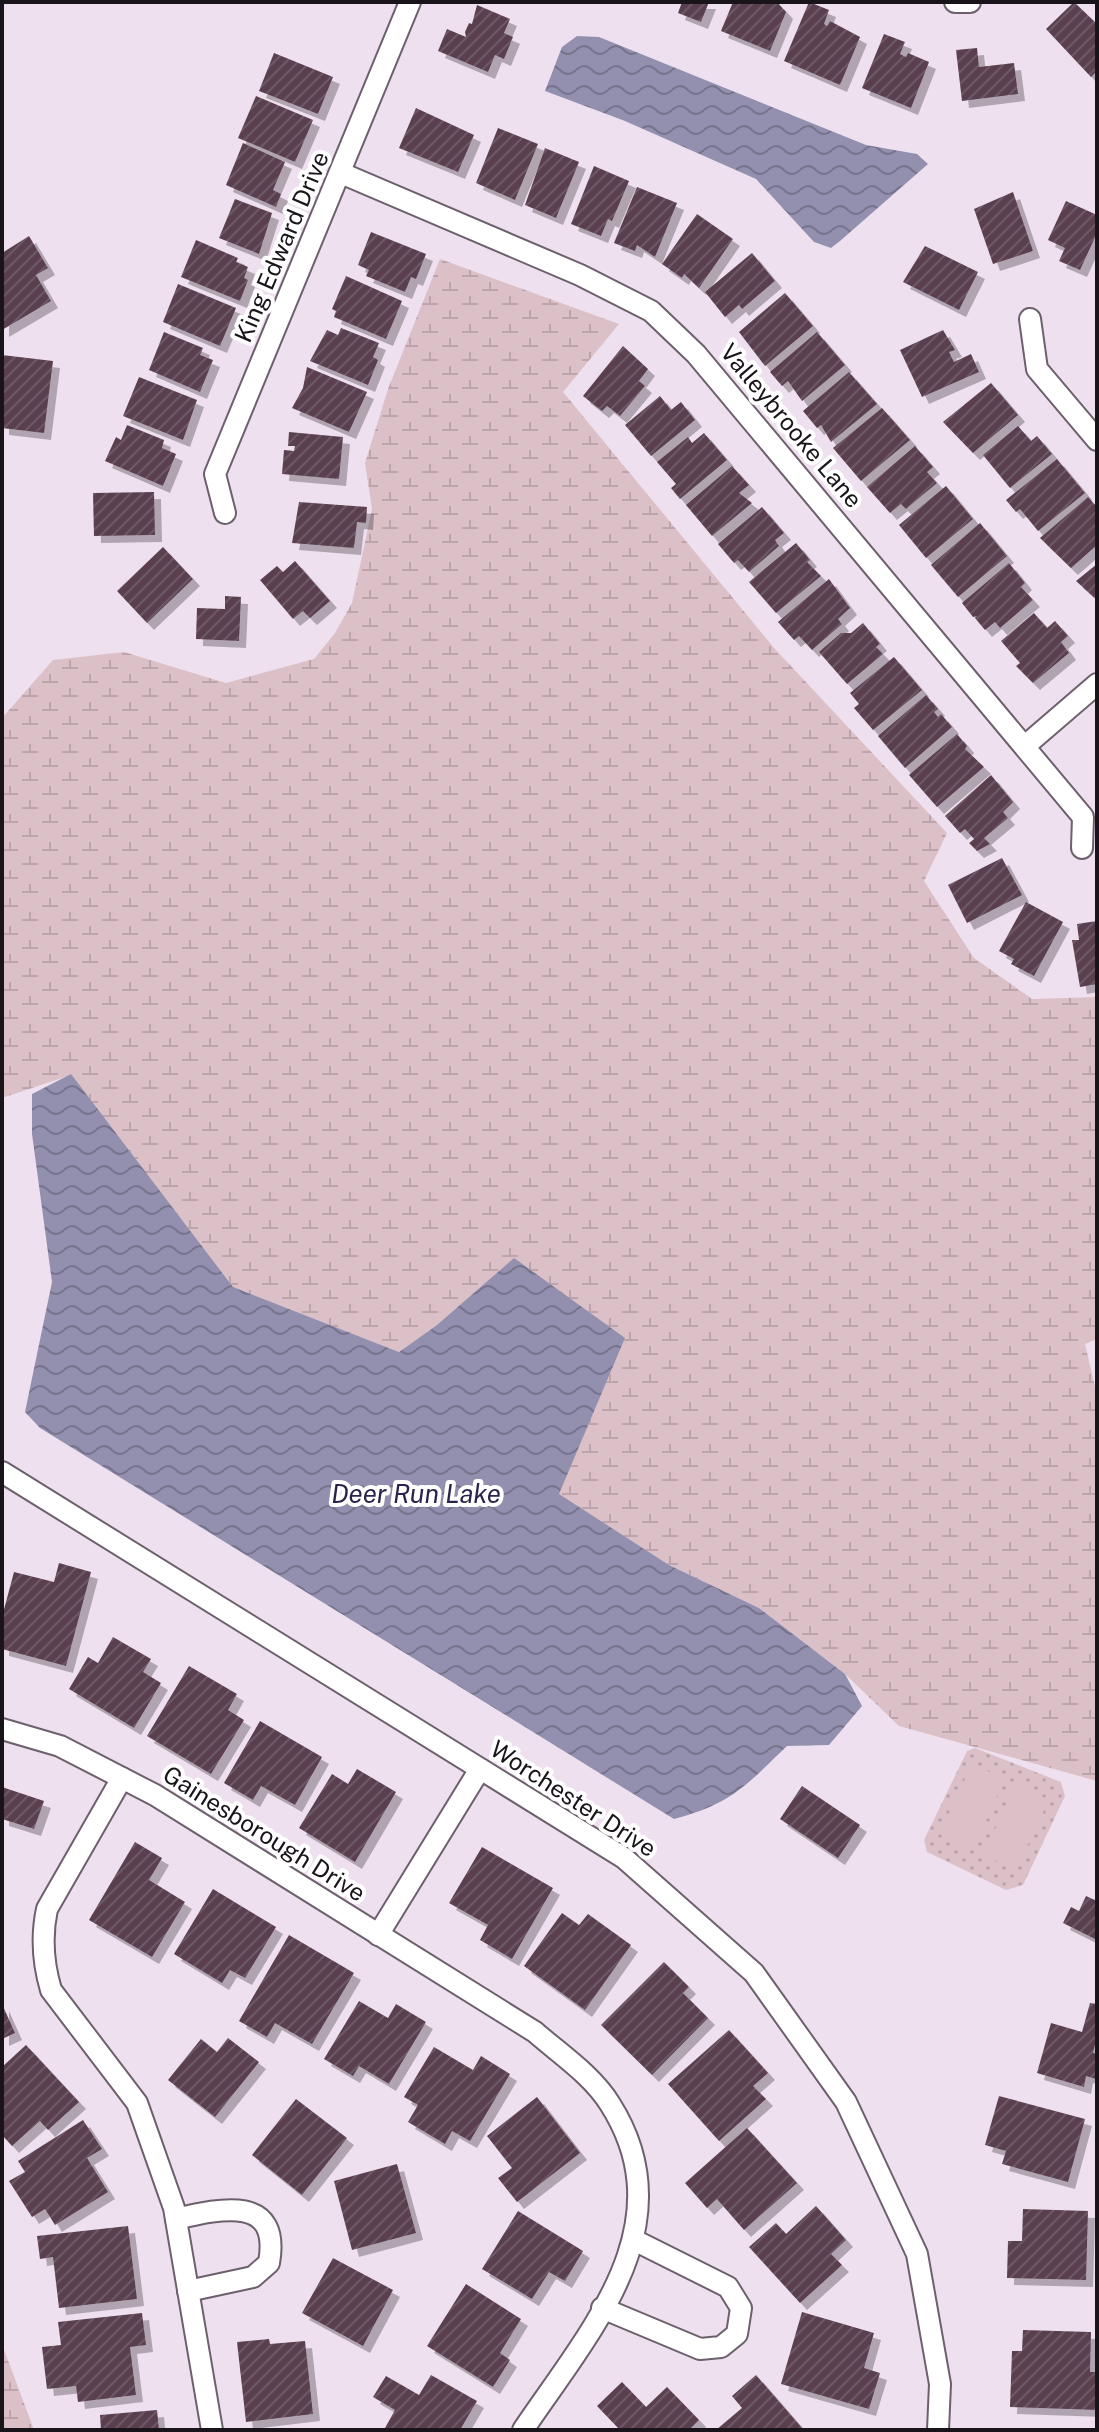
<svg xmlns="http://www.w3.org/2000/svg" width="1099" height="2432" viewBox="0 0 1099 2432" font-family="'Public Sans',sans-serif">
	<style>
		.green { fill: url(#green-dots) }
		.wetland { fill: url(#wetland-marsh) }
		.pitch { fill: #dcc0c7 }
		.water { fill: url(#water-waves) }
		.building { fill: url(#building-hatch); filter: url(#shadow) }
		.lines { fill: none; stroke-linecap: round; stroke-linejoin: round }
		.minor-casing { stroke: #6d606d; stroke-width: 24 }
		.minor { stroke: #fff; stroke-width: 20 }
		.labels { text-anchor: middle; stroke-width: 8; stroke-linejoin: round; paint-order: stroke }
		.street-label { font-size: 24px; fill: #191419; stroke: #fff }
		.water-label { font-size: 26px; font-style: italic; fill: #2a244d; stroke: #fff }
	</style>
	<defs>
		<pattern id="green-dots" width="8" height="8" patternUnits="userSpaceOnUse" patternTransform="scale(2)"><rect width="8" height="8" fill="#dcc0c7"/><path d="M2 2h.1M6 6h.1" fill="none" stroke="#bca4aa" stroke-width="1.8" stroke-linecap="round"/></pattern>
		<pattern id="wetland-marsh" width="20" height="14" patternUnits="userSpaceOnUse" patternTransform="scale(2)"><rect width="20" height="14" fill="#dcc0c7"/><path d="M1 5h8M5 5V1M11 12h8M15 12V8" fill="none" stroke="#bca4aa"/></pattern>
		<pattern id="water-waves" width="16" height="10" patternUnits="userSpaceOnUse" patternTransform="scale(2)"><rect width="16" height="10" fill="#9290ae"/><path d="M0 5q4-4 8 0t8 0" fill="none" stroke="#76748d"/></pattern>
		<pattern id="building-hatch" width="6" height="6" patternUnits="userSpaceOnUse" patternTransform="scale(2)"><rect width="6" height="6" fill="#5a4050"/><path d="M-1 1l2-2M0 6l6-6M5 7l2-2" fill="none" stroke="#6d5865"/></pattern>
		<filter id="shadow"><feDropShadow dx="7" dy="7" stdDeviation="0" flood-color="#0004"/></filter>
	</defs>
	<rect width="100%" height="100%" fill="#efe0f0"/>
	<!-- green -->
	<polygon class="green" points="975,1748 1061,1782 1065,1796 1023,1885 1006,1890 927,1852 924,1840 967,1751"/>
	<!-- wetland -->
	<g class="wetland">
		<polygon points="440,259 619,324 563,392 775,649 947,833 924,881 974,958 1032,999 1097,997 1097,1339 1085,1344 1097,1395 1097,1781 899,1726 845,1674 759,1608 669,1565 558,1494 625,1338 437,1325 399,1352 233,1287 71,1075 2,1098 2,718 53,660 124,652 226,683 314,659 335,633 352,603 372,509 365,463 388,389"/>
		<polygon points="2,2344 34,2430 2,2430"/>
	</g>
	<!-- pitch -->
	<g class="pitch">
		<polygon points="972,1764 1005,1779 972,1850 939,1834"/>
		<polygon points="1016,1784 1049,1800 1016,1870 983,1855"/>
	</g>
	<!-- water -->
	<g class="water">
		<polygon points="577,36 599,37 866,145 917,154 928,164 840,241 831,248 814,242 756,179 625,121 545,91 562,47"/>
		<path d="M71,1074L233,1287L399,1352L437,1325L514,1258L625,1338L559,1494L669,1565L759,1608L845,1674L862,1706L829,1745L787,1746C745,1786 733,1803 674,1819L40,1428L25,1412L52,1282L32,1134V1094Z"/>
	</g>
	<!-- building -->
	<g class="building">
		<polygon points="682,2 709,2 701,22 678,13"/>
		<polygon points="733,2 777,2 786,12 770,51 721,31"/>
		<polygon points="809,2 829,10 824,24 827,26 830,21 860,37 840,85 784,61"/>
		<polygon points="1074,2 1097,24 1097,71 1091,77 1046,29"/>
		<polygon points="477,5 510,19 504,33 513,37 504,59 495,55 488,72 438,51 447,29 466,37 465,32 469,23 472,24"/>
		<polygon points="884,34 905,42 900,54 906,57 908,53 929,62 911,108 862,88"/>
		<polygon points="977,48 979,67 1014,63 1018,94 962,101 956,50"/>
		<polygon points="274,53 333,77 318,114 259,91"/>
		<polygon points="256,96 313,120 295,162 238,138"/>
		<polygon points="416,108 474,135 458,172 399,148"/>
		<polygon points="498,128 538,144 515,200 476,183"/>
		<polygon points="243,143 285,162 273,190 281,194 276,207 226,185"/>
		<polygon points="545,148 579,162 556,218 525,205"/>
		<polygon points="594,166 629,181 612,221 608,219 601,236 571,224"/>
		<polygon points="637,187 677,203 655,257 637,245 635,251 614,243"/>
		<polygon points="1013,192 1033,251 993,264 974,209"/>
		<polygon points="235,199 272,213 259,254 219,238"/>
		<polygon points="1066,201 1097,215 1097,233 1080,270 1059,261 1065,248 1048,240"/>
		<polygon points="697,214 733,239 699,288 684,274 682,278 662,264"/>
		<polygon points="371,232 426,254 416,279 411,277 405,292 366,276 369,270 358,265"/>
		<polygon points="29,236 48,268 36,275 51,301 2,330 2,253"/>
		<polygon points="196,240 238,258 236,262 248,267 244,278 248,280 240,301 181,277"/>
		<polygon points="925,246 978,272 959,310 903,282"/>
		<polygon points="752,253 775,281 742,309 739,305 725,317 705,292"/>
		<polygon points="346,276 402,301 386,339 334,317 336,311 332,309"/>
		<polygon points="178,284 236,308 220,346 163,322"/>
		<polygon points="785,293 813,326 765,366 739,332"/>
		<polygon points="341,328 379,343 373,357 378,360 368,385 310,361 327,330 338,335"/>
		<polygon points="943,330 955,350 949,352 954,362 971,354 979,372 922,397 900,350"/>
		<polygon points="164,332 203,348 200,355 213,360 200,392 149,370"/>
		<polygon points="817,332 845,365 802,401 788,381 782,386 770,372"/>
		<polygon points="623,346 648,369 639,381 645,386 620,416 607,406 602,411 583,396"/>
		<polygon points="2,355 53,361 44,433 2,428"/>
		<polygon points="307,367 367,392 349,432 292,408 303,388"/>
		<polygon points="849,372 877,404 831,442 821,425 817,428 803,411"/>
		<polygon points="139,377 197,400 183,440 123,416"/>
		<polygon points="991,383 1018,415 973,453 943,422"/>
		<polygon points="660,396 671,410 681,402 695,420 651,456 625,425"/>
		<polygon points="882,408 910,440 861,481 833,448"/>
		<polygon points="127,425 164,440 162,448 176,454 163,486 105,461 116,437 121,440"/>
		<polygon points="1018,426 1031,441 1037,436 1052,454 1010,488 983,455"/>
		<polygon points="289,432 343,437 339,479 282,474 284,450 294,451 295,446 288,446"/>
		<polygon points="704,433 727,460 680,499 671,488 676,484 657,462 688,437 692,443"/>
		<polygon points="915,446 933,467 927,472 937,483 906,509 901,504 890,513 867,487"/>
		<polygon points="1057,459 1085,493 1038,531 1020,509 1016,512 1006,500"/>
		<polygon points="732,466 749,485 739,493 752,503 712,536 686,505"/>
		<polygon points="946,486 973,519 926,558 899,525"/>
		<polygon points="154,492 155,535 94,536 93,493"/>
		<polygon points="1088,497 1097,507 1097,545 1071,568 1040,538"/>
		<polygon points="299,502 367,507 366,523 357,522 354,548 292,543"/>
		<polygon points="762,507 784,533 775,540 779,546 749,572 738,560 734,563 718,544"/>
		<polygon points="980,523 1007,556 958,597 931,565"/>
		<polygon points="796,543 810,560 807,562 821,576 776,613 749,582"/>
		<polygon points="163,547 193,579 147,623 117,591"/>
		<polygon points="295,561 330,601 310,618 303,611 293,619 260,580 277,566 283,572"/>
		<polygon points="1009,563 1025,583 1021,587 1033,600 1000,628 995,622 985,630 975,618 977,616 973,617 962,603"/>
		<polygon points="1097,564 1097,600 1076,581"/>
		<polygon points="829,579 850,608 838,619 842,624 812,650 799,636 794,640 778,622"/>
		<polygon points="225,596 241,597 239,641 196,639 197,608 225,609"/>
		<polygon points="1034,613 1047,628 1055,621 1068,636 1061,642 1069,653 1033,683 1016,666 1020,663 1001,641"/>
		<polygon points="863,623 880,644 876,647 883,654 847,684 819,652 841,633 851,633"/>
		<polygon points="894,657 922,690 873,730 854,708 859,704 850,693"/>
		<polygon points="926,695 938,709 934,712 938,717 941,714 952,727 905,768 878,736"/>
		<polygon points="957,734 967,746 965,749 984,767 937,807 909,775"/>
		<polygon points="991,775 1013,802 1003,812 1008,818 984,838 990,844 977,851 969,843 974,839 965,829 960,833 945,816"/>
		<polygon points="1002,858 1022,895 967,923 948,885"/>
		<polygon points="1026,902 1063,922 1034,976 1011,964 1014,959 999,951"/>
		<polygon points="1097,921 1097,984 1080,987 1072,940 1079,940 1077,924"/>
		<polygon points="59,1563 91,1572 66,1666 2,1649 2,1617 14,1572 54,1582"/>
		<polygon points="113,1637 151,1659 143,1672 161,1683 134,1728 69,1689 88,1657 98,1663"/>
		<polygon points="189,1666 237,1694 228,1710 244,1720 211,1774 147,1736"/>
		<polygon points="260,1721 322,1757 295,1805 261,1786 253,1800 224,1783"/>
		<polygon points="357,1769 396,1792 355,1862 299,1828 332,1774 348,1784"/>
		<polygon points="802,1786 860,1825 838,1858 780,1819"/>
		<polygon points="2,1787 44,1801 34,1829 2,1819"/>
		<polygon points="135,1842 162,1858 149,1880 185,1902 152,1957 89,1920"/>
		<polygon points="482,1847 553,1888 512,1959 480,1940 488,1925 449,1903"/>
		<polygon points="213,1889 276,1927 245,1978 230,1970 222,1983 174,1954"/>
		<polygon points="1086,1896 1097,1901 1097,1940 1063,1923 1071,1907 1079,1911"/>
		<polygon points="562,1913 579,1925 588,1914 631,1945 585,2010 524,1966"/>
		<polygon points="289,1935 354,1973 312,2044 275,2023 267,2037 239,2021"/>
		<polygon points="664,1962 689,1987 683,1993 708,2018 652,2075 601,2025"/>
		<polygon points="359,2001 388,2018 396,2004 426,2022 389,2084 359,2066 353,2076 324,2059"/>
		<polygon points="1090,2003 1097,2004 1097,2036 1093,2053 1097,2054 1096,2079 1086,2076 1084,2087 1037,2073 1051,2023 1082,2032"/>
		<polygon points="2,2004 15,2033 2,2039"/>
		<polygon points="729,2030 768,2073 753,2086 766,2099 719,2141 668,2084"/>
		<polygon points="228,2038 259,2062 215,2117 168,2080 201,2039 217,2052"/>
		<polygon points="26,2045 79,2102 48,2130 40,2121 12,2146 2,2135 2,2067"/>
		<polygon points="434,2047 473,2070 481,2056 510,2074 470,2141 452,2131 445,2144 408,2122 418,2105 404,2097"/>
		<polygon points="999,2096 1085,2119 1068,2182 1002,2164 1006,2151 985,2145"/>
		<polygon points="537,2097 580,2153 517,2202 498,2178 512,2168 487,2136"/>
		<polygon points="296,2099 347,2138 302,2195 252,2155"/>
		<polygon points="83,2120 102,2149 87,2158 108,2192 55,2225 45,2209 32,2217 9,2181 25,2172 18,2161"/>
		<polygon points="747,2128 797,2183 744,2230 717,2199 707,2208 685,2183"/>
		<polygon points="397,2164 416,2233 352,2250 334,2181"/>
		<polygon points="816,2206 846,2240 831,2254 842,2265 800,2303 749,2247 776,2223 786,2234"/>
		<polygon points="1023,2209 1088,2211 1086,2280 1007,2278 1008,2241 1022,2241"/>
		<polygon points="518,2211 583,2251 565,2281 549,2272 532,2299 482,2269"/>
		<polygon points="128,2226 137,2299 59,2308 53,2257 40,2259 37,2236"/>
		<polygon points="333,2258 393,2290 363,2346 302,2313"/>
		<polygon points="466,2284 521,2319 500,2353 510,2360 493,2387 427,2346"/>
		<polygon points="802,2312 874,2333 864,2368 880,2373 869,2409 781,2384"/>
		<polygon points="142,2313 146,2345 130,2347 136,2395 78,2402 76,2386 47,2389 42,2347 61,2345 58,2322"/>
		<polygon points="1023,2330 1091,2332 1090,2372 1097,2372 1097,2410 1010,2407 1012,2351 1022,2351"/>
		<polygon points="269,2339 270,2344 305,2341 313,2414 246,2422 237,2342"/>
		<polygon points="431,2375 477,2401 460,2430 385,2428 395,2410 373,2397 386,2376 419,2395"/>
		<polygon points="756,2375 802,2428 800,2430 716,2430 742,2408 732,2396"/>
		<polygon points="622,2382 646,2407 667,2387 699,2420 689,2430 620,2430 597,2406"/>
		<polygon points="157,2410 159,2430 101,2430 100,2415"/>
	</g>
	<g class="lines">
		<defs>
			<g id="minor">
				<polyline points="955,2 970,2"/>
				<polyline points="341,173 580,275 651,311 696,354 1083,817 1082,848"/>
				<polyline points="1030,319 1037,369 1097,440"/>
				<polyline points="225,513 215,474 410,2"/>
				<polyline points="1025,746 1097,684"/>
				<polyline points="2,1472 624,1858 754,1973 846,2102 917,2254 940,2384 938,2430"/>
				<path d="M2,1729L60,1746L155,1795L535,2032C560,2054 592,2075 610,2104C687,2225 589,2332 523,2430"/>
				<path d="M122,1778L47,1909C41,1937 43,1963 51,1990L137,2103L174,2208L212,2430"/>
				<polyline points="378,1935 480,1769"/>
				<path d="M176,2219C222,2208 281,2195 269,2263L253,2277L188,2291"/>
				<polyline points="602,2308 700,2349 721,2347 737,2334 741,2308 728,2287 634,2240"/>
			</g>
		</defs>
		<!-- minor casing -->
		<use href="#minor" class="minor-casing"/>
		<!-- minor -->
		<use href="#minor" class="minor"/>
	</g>
	<g class="labels">
		<!-- street labels -->
		<g class="street-label">
			<text transform="translate(282 247) rotate(-67)" y="8">King Edward Drive</text>
			<text transform="translate(791 426) rotate(50)" y="8">Valleybrooke Lane</text>
			<text transform="translate(573 1799) rotate(33)" y="8">Worchester Drive</text>
			<text transform="translate(264 1834) rotate(32)" y="8">Gainesborough Drive</text>
		</g>
		<!-- water labels -->
		<g class="water-label">
			<text x="416" y="1503">Deer Run Lake</text>
		</g>
	</g>
	<!-- border -->
	<rect width="1099" height="2432" fill="none" stroke="#191419" stroke-width="8"/>
</svg>
